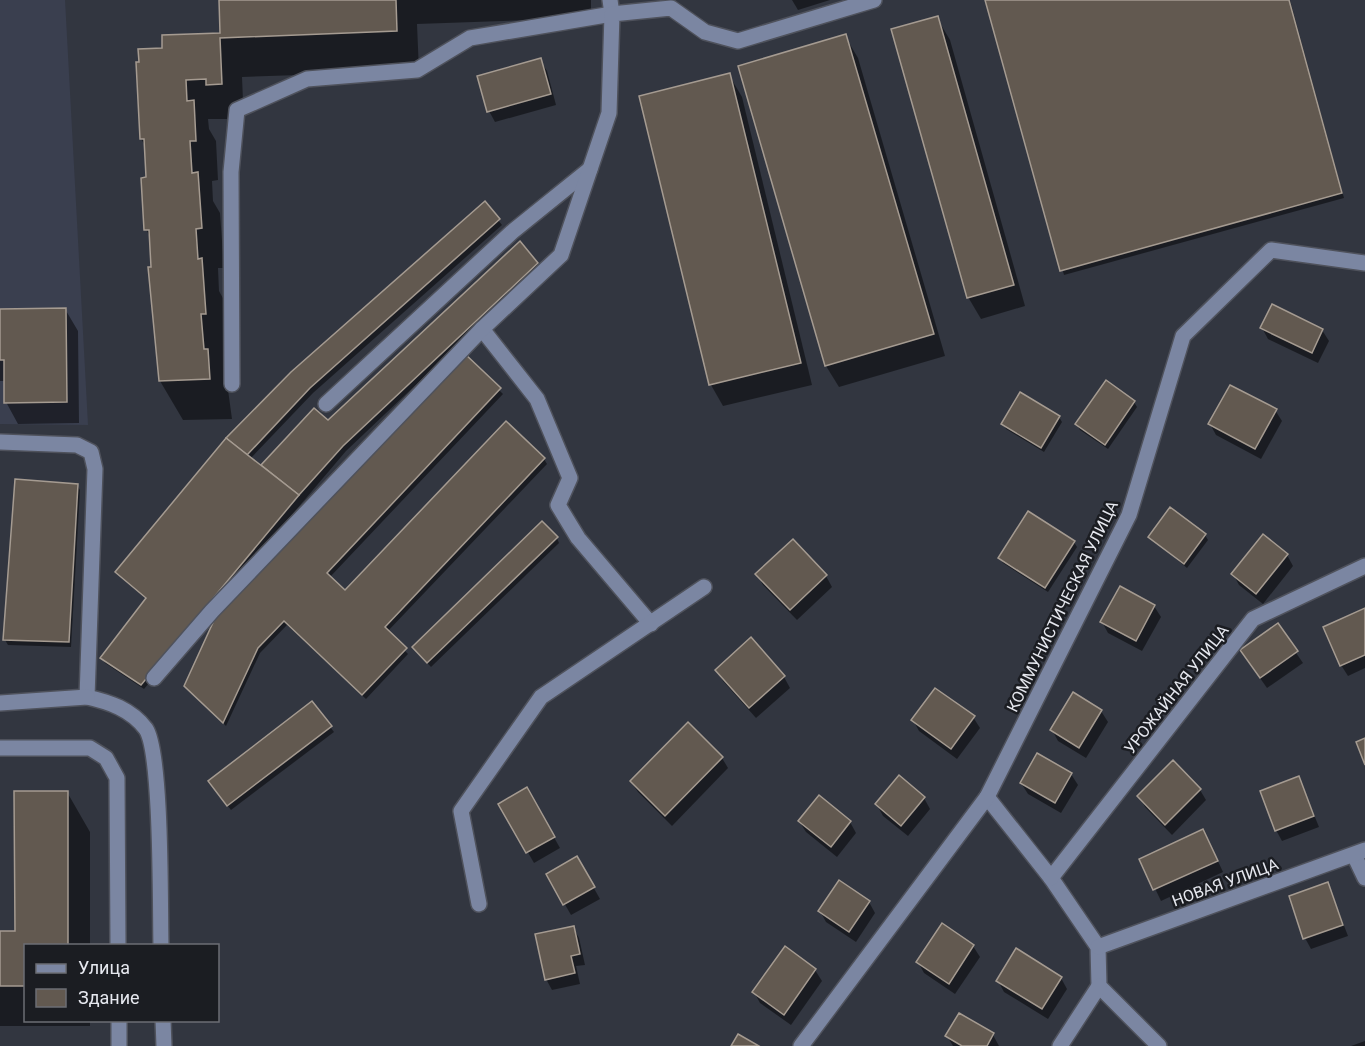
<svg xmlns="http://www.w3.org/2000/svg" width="1365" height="1046" viewBox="0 0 1365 1046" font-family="Roboto,sans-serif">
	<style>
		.built { fill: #3a3f4f }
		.shadow { fill: #0007 }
		.building { fill: #625950; stroke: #a59b91; stroke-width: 1.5 }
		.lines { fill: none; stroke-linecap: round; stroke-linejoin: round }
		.minor-casing { stroke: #4f525c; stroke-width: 18 }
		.minor { stroke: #7b86a2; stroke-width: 15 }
		.labels { text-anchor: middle; stroke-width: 5; stroke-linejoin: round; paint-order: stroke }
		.street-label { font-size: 16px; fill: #e6e8ef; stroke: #1b1d22 }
	</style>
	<rect width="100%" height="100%" fill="#323640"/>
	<!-- built -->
	<polygon class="built" points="0,0 65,0 88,425 0,424"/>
	<!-- shadow -->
	<g class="shadow">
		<polygon points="221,0 591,0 591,18 417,24 419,71 242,77 244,124 230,124 227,119 208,119 209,129 216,141 218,180 212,181 213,201 220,213 224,268 218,268 219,291 224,300 228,353 223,353 232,419 183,420 160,381 151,239 146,229 146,147 141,139 164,50 222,35"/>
		<polygon points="792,0 830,0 798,10"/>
		<polygon points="990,0 1290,0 1344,198 1064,275"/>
		<polygon points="937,18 950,40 1025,306 981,319 968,297"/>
		<polygon points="845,36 858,58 945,356 839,387 826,366 739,67"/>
		<polygon points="540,60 547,71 556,105 495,122 489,111"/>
		<polygon points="729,75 742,97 812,385 723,406 711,385 641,97"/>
		<polygon points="485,203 502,225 313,393 250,459 261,467 315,410 328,422 537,263 539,268 346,451 144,689 105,663 102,658 147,600 117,572"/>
		<polygon points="65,309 78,331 79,423 18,424 6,402 5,381 0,381 0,310"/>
		<polygon points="1262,328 1322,330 1329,341 1318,363 1268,339"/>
		<polygon points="464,355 503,394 330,577 345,592 544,459 547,464 387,632 408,654 366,699 287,625 260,653 226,726 186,686"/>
		<polygon points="1134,402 1137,407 1108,449 1080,430 1077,425"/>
		<polygon points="1275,410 1282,421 1261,459 1216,435 1210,424"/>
		<polygon points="1059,417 1062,422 1044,452 1006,429 1003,424"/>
		<polygon points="77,485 80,490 71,647 8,645 5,640"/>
		<polygon points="1205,535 1208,540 1187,568 1150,537"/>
		<polygon points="557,538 559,543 431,667 417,652 414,647"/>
		<polygon points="792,541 826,576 832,587 797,620 763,585 757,574"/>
		<polygon points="1074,542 1077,547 1048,592 1003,563 1000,558"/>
		<polygon points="1287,555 1293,566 1263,604 1239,585 1233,574"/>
		<polygon points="1154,606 1161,617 1142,651 1108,633 1102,622"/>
		<polygon points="1365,610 1365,668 1348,676 1341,665"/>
		<polygon points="1277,625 1303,663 1267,688 1248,661"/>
		<polygon points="717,670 784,677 790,688 756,718 723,681"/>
		<polygon points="312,703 334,732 231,810 213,787"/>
		<polygon points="1101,711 1108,722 1086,758 1058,741 1052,730"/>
		<polygon points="973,717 980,728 957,759 919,731 913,720"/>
		<polygon points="1038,755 1071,774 1078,785 1061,813 1028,794 1021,783"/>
		<polygon points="722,758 728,768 672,826 638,792 631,782"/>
		<polygon points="1299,778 1319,827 1282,841 1276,830"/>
		<polygon points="527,789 560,848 534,863 500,804"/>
		<polygon points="1200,790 1206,800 1172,835 1145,807 1139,796"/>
		<polygon points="67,792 90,832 90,946 26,946 26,1020 90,1020 90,1026 0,1026 0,933 16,933"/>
		<polygon points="924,798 930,809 908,836 883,816 877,805"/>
		<polygon points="799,821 850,822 856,833 837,857 806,832"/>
		<polygon points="1209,842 1223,872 1161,901 1141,859"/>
		<polygon points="577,858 600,899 571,915 548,875"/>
		<polygon points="1328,884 1348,936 1311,949 1305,938"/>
		<polygon points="869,902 875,913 856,942 826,922 820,911"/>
		<polygon points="573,927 579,938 585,965 576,966 580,984 552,990 546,979"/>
		<polygon points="973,946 980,957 955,994 924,973 918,962"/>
		<polygon points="815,970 822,981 791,1025 760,1003 754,992"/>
		<polygon points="1061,978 1067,989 1048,1019 1004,992 998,981"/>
		<polygon points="959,1015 993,1035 999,1046 953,1046 947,1036"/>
		<polygon points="1365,1041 1365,1046 1351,1046"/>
	</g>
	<!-- building -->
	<g class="building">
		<polygon points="219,0 396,0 397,31 220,38 222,84 206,85 206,79 186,80 187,101 194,100 196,141 190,141 192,173 198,172 202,228 196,229 198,259 202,258 206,314 201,314 204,349 208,349 210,379 159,381 148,267 151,267 149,230 144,230 141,178 146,177 144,139 140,139 136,62 139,62 138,49 162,48 162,35 220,33"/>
		<polygon points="985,0 1289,0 1342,193 1060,271"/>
		<polygon points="938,16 1014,285 967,298 891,29"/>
		<polygon points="846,34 934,334 825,366 738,66"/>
		<polygon points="541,58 551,94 487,112 477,76"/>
		<polygon points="730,73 801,363 709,385 639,96"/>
		<polygon points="485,201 500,219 310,388 247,455 226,438 291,372"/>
		<polygon points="520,241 538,263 343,446 299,495 261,465 314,408 328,420"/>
		<polygon points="1272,304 1323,329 1312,353 1260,328"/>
		<polygon points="66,308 67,402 4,403 4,360 0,360 0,309"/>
		<polygon points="464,353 501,388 327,573 345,590 506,421 545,458 385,627 407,648 362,695 284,621 258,648 223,723 184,686 216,616"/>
		<polygon points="1106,380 1135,401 1105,445 1075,424"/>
		<polygon points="1230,385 1277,409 1255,449 1208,424"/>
		<polygon points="1020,392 1060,416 1041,448 1001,424"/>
		<polygon points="226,438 299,495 141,685 100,658 146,598 115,572"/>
		<polygon points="15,479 78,484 69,642 3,640"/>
		<polygon points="1170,507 1206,534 1184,564 1148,537"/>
		<polygon points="1028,511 1075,541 1045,588 998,558"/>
		<polygon points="542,521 558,537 427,663 412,647"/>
		<polygon points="1263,534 1288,554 1256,594 1231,574"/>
		<polygon points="793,539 827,575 790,610 755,574"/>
		<polygon points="1120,586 1155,605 1136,641 1100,622"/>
		<polygon points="1365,608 1365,655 1340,666 1323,627"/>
		<polygon points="1278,623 1298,651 1260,678 1240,650"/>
		<polygon points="751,637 785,676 749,708 715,670"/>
		<polygon points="935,688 975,716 951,749 911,720"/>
		<polygon points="1073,692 1102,710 1079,748 1050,730"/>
		<polygon points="312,701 332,726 227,806 208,781"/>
		<polygon points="688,722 723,757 665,816 630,781"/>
		<polygon points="1365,738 1365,765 1356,742"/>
		<polygon points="1037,753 1072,773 1055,803 1020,783"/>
		<polygon points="1173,760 1201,789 1165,825 1137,796"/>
		<polygon points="899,775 925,797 901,826 875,804"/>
		<polygon points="1299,776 1314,816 1275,831 1260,791"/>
		<polygon points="527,787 555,837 526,853 498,804"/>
		<polygon points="14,791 68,791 68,946 26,946 26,986 0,986 0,931 15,931"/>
		<polygon points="819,795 851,821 831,847 798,821"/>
		<polygon points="1203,829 1218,861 1153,890 1139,859"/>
		<polygon points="577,856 595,887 563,905 546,874"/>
		<polygon points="839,880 870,901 849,932 818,911"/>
		<polygon points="1328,882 1343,925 1303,939 1289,896"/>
		<polygon points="942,923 974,945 949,984 916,962"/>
		<polygon points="574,926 580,954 571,956 575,973 545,980 535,934"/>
		<polygon points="785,946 816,969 784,1015 752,992"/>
		<polygon points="1016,948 1062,977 1042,1009 996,981"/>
		<polygon points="959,1013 994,1033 987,1046 962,1046 945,1036"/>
		<polygon points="738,1034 759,1046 731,1046"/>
	</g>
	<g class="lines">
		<defs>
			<g id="minor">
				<polyline points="482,329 537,399 570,478 558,505 578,538 651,624"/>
				<polyline points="232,384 231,172 237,110 307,79 417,70 470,38 612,14 610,0"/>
				<polyline points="326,404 512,232 590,169"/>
				<path d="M0,442L77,445L91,452L95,469L87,697C109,702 131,709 146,729C162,754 160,907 161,946"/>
				<polyline points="154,678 212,611 482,329 561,255 609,113 612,14 671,8 705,32 738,41 874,0"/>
				<polyline points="0,703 87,697"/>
				<polyline points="0,748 90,748 106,758 117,778 118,946"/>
				<polyline points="987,797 1051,878 1098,947 1099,986 1159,1046"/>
				<polyline points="1354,855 1365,878"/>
				<polyline points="1051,878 1253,619 1365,566"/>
				<polyline points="479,904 461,811 541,697 704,587"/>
				<polyline points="1098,947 1365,850"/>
				<polyline points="119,1020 119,1046"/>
				<polyline points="163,1020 164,1046"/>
				<polyline points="801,1046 987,797 1129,515 1183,336 1271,250 1365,263"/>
				<polyline points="1060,1046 1099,986"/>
			</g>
		</defs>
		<!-- minor casing -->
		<use href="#minor" class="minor-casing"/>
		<!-- minor -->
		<use href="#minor" class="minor"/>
	</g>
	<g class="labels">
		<!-- street labels -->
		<g class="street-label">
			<text transform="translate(1062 606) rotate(-64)" y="6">КОММУНИСТИЧЕСКАЯ УЛИЦА</text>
			<text transform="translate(1176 689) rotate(-52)" y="6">УРОЖАЙНАЯ УЛИЦА</text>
			<text transform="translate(1225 882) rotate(-20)" y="6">НОВАЯ УЛИЦА</text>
		</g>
	</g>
	<!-- legend -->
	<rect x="24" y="944" width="195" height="78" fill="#1b1d22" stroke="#6c6e74" stroke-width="1.5"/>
	<rect x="36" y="964" width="30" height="9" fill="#7b86a2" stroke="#6c6e74" stroke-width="1.5"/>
	<text x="78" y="974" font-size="18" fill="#e6e8ef">Улица</text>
	<rect x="36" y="989" width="30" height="18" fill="#625950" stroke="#6c6e74" stroke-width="1.5"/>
	<text x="78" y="1004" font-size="18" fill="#e6e8ef">Здание</text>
</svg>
